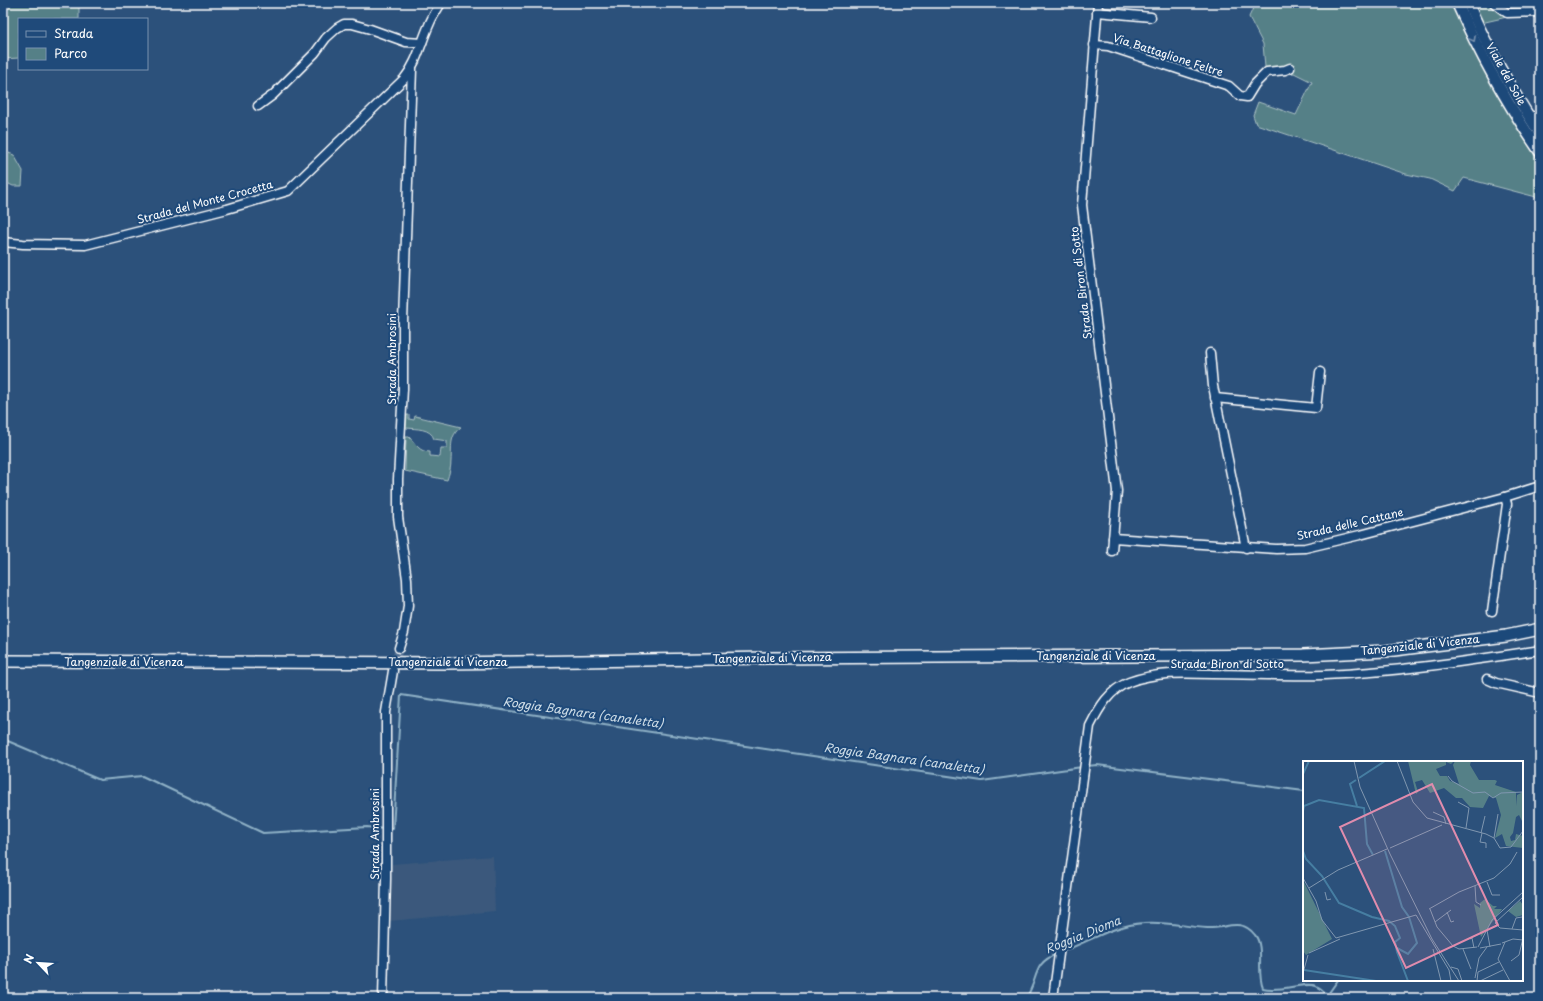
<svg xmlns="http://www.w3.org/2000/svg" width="1543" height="1001" viewBox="0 0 1543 1001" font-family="'Playpen Sans',sans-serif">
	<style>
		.built { fill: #3b597c }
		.green { fill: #558087; stroke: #aac0c3 }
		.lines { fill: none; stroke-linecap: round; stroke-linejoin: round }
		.stream { stroke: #90b2c7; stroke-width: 2 }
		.minor-tunnel { stroke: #4c6b8f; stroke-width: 8; stroke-dasharray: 8 4; stroke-linecap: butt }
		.minor-casing { stroke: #fff; stroke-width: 11 }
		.major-casing { stroke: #fff; stroke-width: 13 }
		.highway-casing { stroke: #fff; stroke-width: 14 }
		.minor { stroke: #1f4a7a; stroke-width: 8 }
		.major { stroke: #1f4a7a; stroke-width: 10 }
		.highway { stroke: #1f4a7a; stroke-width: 11 }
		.oneway { stroke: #7992af }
		.labels { text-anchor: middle; stroke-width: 4; stroke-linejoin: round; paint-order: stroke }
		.street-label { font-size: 11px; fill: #fff; stroke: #1f4a7a }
		.water-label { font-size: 12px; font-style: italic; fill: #d1dfe8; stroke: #1f4a7a }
		.inset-river { fill: none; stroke: #467ea2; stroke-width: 2 }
		.inset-road { fill: none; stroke: #8097b0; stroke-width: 1 }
		.view { fill: #e08cad; fill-opacity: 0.15; stroke: #e08cad; stroke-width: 2 }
		.inset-edge { fill: none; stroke: #fff; stroke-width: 2 }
	</style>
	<rect width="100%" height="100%" fill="#2c517b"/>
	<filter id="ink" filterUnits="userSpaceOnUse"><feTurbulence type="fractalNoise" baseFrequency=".025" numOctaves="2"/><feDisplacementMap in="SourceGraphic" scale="8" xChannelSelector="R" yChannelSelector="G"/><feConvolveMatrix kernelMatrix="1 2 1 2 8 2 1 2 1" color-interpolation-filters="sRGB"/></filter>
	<g filter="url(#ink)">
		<!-- built -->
		<polygon class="built" points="493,856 495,911 390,921 392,864"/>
		<!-- green -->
		<g class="green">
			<polygon points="3,3 79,3 79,19 19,19 19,58 3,59"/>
			<polygon points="1259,3 1457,3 1540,152 1540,198 1464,178 1455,191 1430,179 1406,174 1256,124 1253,115 1258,102 1296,115 1312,82 1294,73 1278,75 1265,67 1263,44 1249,17 1254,6"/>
			<polygon points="1473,3 1489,3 1496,11 1507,17 1481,23"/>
			<polygon points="3,151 14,155 23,171 22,186 13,186 3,181"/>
			<path d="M407,415H409V419L414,420L415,416L461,427C449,436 452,447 451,461C451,468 449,474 447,480L405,471L406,437H409C416,444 419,452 430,452V456L440,457L441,448H447V441L434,439C431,428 416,429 406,428Z"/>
		</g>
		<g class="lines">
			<!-- stream -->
			<g class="stream">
				<polyline points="3,739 100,780 142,776 263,833 367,827 384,829"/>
				<polyline points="1087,766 1097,765 1304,791"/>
				<polyline points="389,829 393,829 401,695 982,781 1082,767"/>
				<path d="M1061,952C1088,942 1114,925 1144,923C1166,921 1186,927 1207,928C1226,929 1241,917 1255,935C1265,947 1256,973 1263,988C1280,993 1305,981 1316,986C1322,988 1326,994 1330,998"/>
				<polyline points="1326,997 1338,980"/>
				<path d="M1026,998C1039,979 1032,963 1057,954"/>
			</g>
			<!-- minor-tunnel -->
			<polyline class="minor-tunnel" points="394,667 399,648"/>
			<defs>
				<g id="minor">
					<polyline points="1098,3 1082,205 1117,491 1112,551"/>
					<polyline points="1494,3 1507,13 1540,12"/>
					<polyline points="1097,12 1151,17"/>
					<polyline points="1094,45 1108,46 1229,86 1240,96 1247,97 1255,84 1267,72 1285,70 1290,68"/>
					<polyline points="258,106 273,95 315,53 326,38 337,28 344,24 352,24 370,29 406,42 422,43"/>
					<polyline points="1528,115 1540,118"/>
					<path d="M3,242L23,244L85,245L227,209L288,191L404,79C418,61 420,45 429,25C432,17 437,10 441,3"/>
					<polyline points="1210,353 1213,386 1246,548"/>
					<polyline points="1215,398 1316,408 1320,372"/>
					<polyline points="1113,538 1276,549 1305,548 1360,535 1505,497 1540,486"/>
					<polyline points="1492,611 1507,504 1505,497"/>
					<polyline points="399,648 404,632 408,606 407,579 398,517 398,479 403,389 403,322 412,69"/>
					<polyline points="1487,679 1496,683 1540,693"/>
					<polyline points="383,998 386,879 386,712 393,671"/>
					<path d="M1053,998L1090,726C1099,708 1109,690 1129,682C1155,672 1185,673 1212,674C1249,674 1287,676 1324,675C1397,672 1468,661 1540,650"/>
				</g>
				<g id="major">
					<path d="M1457,3C1480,55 1508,105 1540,152"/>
					<path d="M1468,3C1487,48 1513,92 1540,134"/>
				</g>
				<polyline id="highway" points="3,661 450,663 767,658 1303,655 1386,651 1506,636 1540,629"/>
			</defs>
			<!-- minor casing -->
			<use href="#minor" class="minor-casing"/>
			<!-- major casing -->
			<use href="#major" class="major-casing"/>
			<!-- highway casing -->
			<use href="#highway" class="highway-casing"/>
			<!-- minor -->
			<use href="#minor" class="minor"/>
			<!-- major -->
			<use href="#major" class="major"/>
			<!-- highway -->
			<use href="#highway" class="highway"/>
		</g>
		<!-- one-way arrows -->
		<defs><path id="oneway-chevron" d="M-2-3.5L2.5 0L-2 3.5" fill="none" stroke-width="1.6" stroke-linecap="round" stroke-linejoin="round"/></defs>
		<use class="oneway" href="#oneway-chevron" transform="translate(1473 39) rotate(62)"/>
	</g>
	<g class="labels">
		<!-- street labels -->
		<g class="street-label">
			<text transform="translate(1168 55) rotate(18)" y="4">Via Battaglione Feltre</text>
			<text transform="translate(1506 74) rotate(61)" y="4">Viale del Sole</text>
			<text transform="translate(205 202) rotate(-15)" y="4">Strada del Monte Crocetta</text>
			<text transform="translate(1081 283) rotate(-97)" y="4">Strada Biron di Sotto</text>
			<text transform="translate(392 359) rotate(-90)" y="4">Strada Ambrosini</text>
			<text transform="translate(1350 524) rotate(-13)" y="4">Strada delle Cattane</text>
			<text transform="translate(1420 645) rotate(-6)" y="4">Tangenziale di Vicenza</text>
			<text x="1096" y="660">Tangenziale di Vicenza</text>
			<text transform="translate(772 658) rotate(-1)" y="4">Tangenziale di Vicenza</text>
			<text x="124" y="666">Tangenziale di Vicenza</text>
			<text x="448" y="666">Tangenziale di Vicenza</text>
			<text x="1227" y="668">Strada Biron di Sotto</text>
			<text transform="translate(375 834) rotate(-90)" y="4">Strada Ambrosini</text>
		</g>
		<!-- water labels -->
		<g class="water-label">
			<text transform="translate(583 713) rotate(8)" y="4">Roggia Bagnara (canaletta)</text>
			<text transform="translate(904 759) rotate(8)" y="4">Roggia Bagnara (canaletta)</text>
			<text transform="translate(1083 935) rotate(-22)" y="4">Roggia Dioma</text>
		</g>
	</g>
	<!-- overview -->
	<g transform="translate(1303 761)">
		<rect width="220" height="220" fill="#2c517b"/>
		<path d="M105,0H151L148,3L143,1V4L133,8L137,15H144L147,20L156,23L150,4L152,0H168L167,4L176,19H192L194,20L192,24L213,31V45L214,34L220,31V62L216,54L213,56L210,72L207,76L208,80L212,79L213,73L220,75V90V87L203,85L199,73L192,77L198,54L193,37L186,35L180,47L167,46L159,37H153L141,27L127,32L119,19L112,21L115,31L113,33ZM0,119L29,178L3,194L0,190ZM182,138L190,145H194L191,148H199L178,176L171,143L177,147V142ZM217,140L220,144V154L213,156L205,150Z" fill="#558087"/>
		<path class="inset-river" d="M0,13L6,0M56,17L82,0M53,19L47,23L54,45M0,50L1,45L16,39L61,47L64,83L70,94M0,90L3,98L19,115L36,142L69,156L86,160L92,165L97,177L92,181L94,191L105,220M82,90L99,146L106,156L114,182L105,193L94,187M1,209L73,220"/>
		<path class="inset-road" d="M51,0L57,26L87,93L129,178L156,220M94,0L110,41L124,57L183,73L191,77L197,87L208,86L220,70M145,15L149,20L170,32L182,31L190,37L198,32L220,31M155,41L166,47L163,67M130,51L141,56L143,63M178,72L182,55M179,72L177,81L183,82V87M191,77L195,53M87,87L139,64M171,113L176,124M0,117L13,140L19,159L33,177M184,121L189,134H197M172,125L173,141L178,144M6,127L35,109L84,88M22,131L24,139L28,138M220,136L192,162L197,167L220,169M126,148L156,131L191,117L207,103L214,91M127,148L134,166L150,185L156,188L174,186M144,151L148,161L151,160M132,161L148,149M209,168L213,157L219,156M184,169L187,186M33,177L113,154L146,209L148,220M167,178L169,177L171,187M202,181L195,198L207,220M199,182L210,178L220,179M175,186L189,159L220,131M177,187L198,183M130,188L138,220M160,188L168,208M6,192L37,178M208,200L216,194L220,177M148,206L155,208L159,220M0,212L5,194M172,217L176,197L184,186M174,220L175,211L196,201M177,220L200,209"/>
		<path class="view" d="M129,23L195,164L103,207L37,66Z"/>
		<rect width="220" height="220" class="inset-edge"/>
	</g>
	<!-- margin -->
	<rect width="1543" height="1001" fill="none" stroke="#1f4a7a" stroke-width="16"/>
	<rect x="8" y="8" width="1527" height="985" fill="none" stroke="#fff" stroke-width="1.5" filter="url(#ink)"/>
	<!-- legend -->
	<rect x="18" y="18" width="130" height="52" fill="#1f4a7a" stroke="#7992af"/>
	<rect x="26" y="31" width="20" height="6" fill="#1f4a7a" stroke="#7992af"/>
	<text x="54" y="38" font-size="12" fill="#ffffff">Strada</text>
	<rect x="26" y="48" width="20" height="12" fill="#558087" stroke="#7992af"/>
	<text x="54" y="58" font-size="12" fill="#ffffff">Parco</text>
	<!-- north arrow -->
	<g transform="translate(38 963) rotate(295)" stroke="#1f4a7a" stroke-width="3" paint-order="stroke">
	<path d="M0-3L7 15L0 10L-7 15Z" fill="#ffffff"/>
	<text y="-6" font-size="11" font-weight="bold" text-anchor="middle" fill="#ffffff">N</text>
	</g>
</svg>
